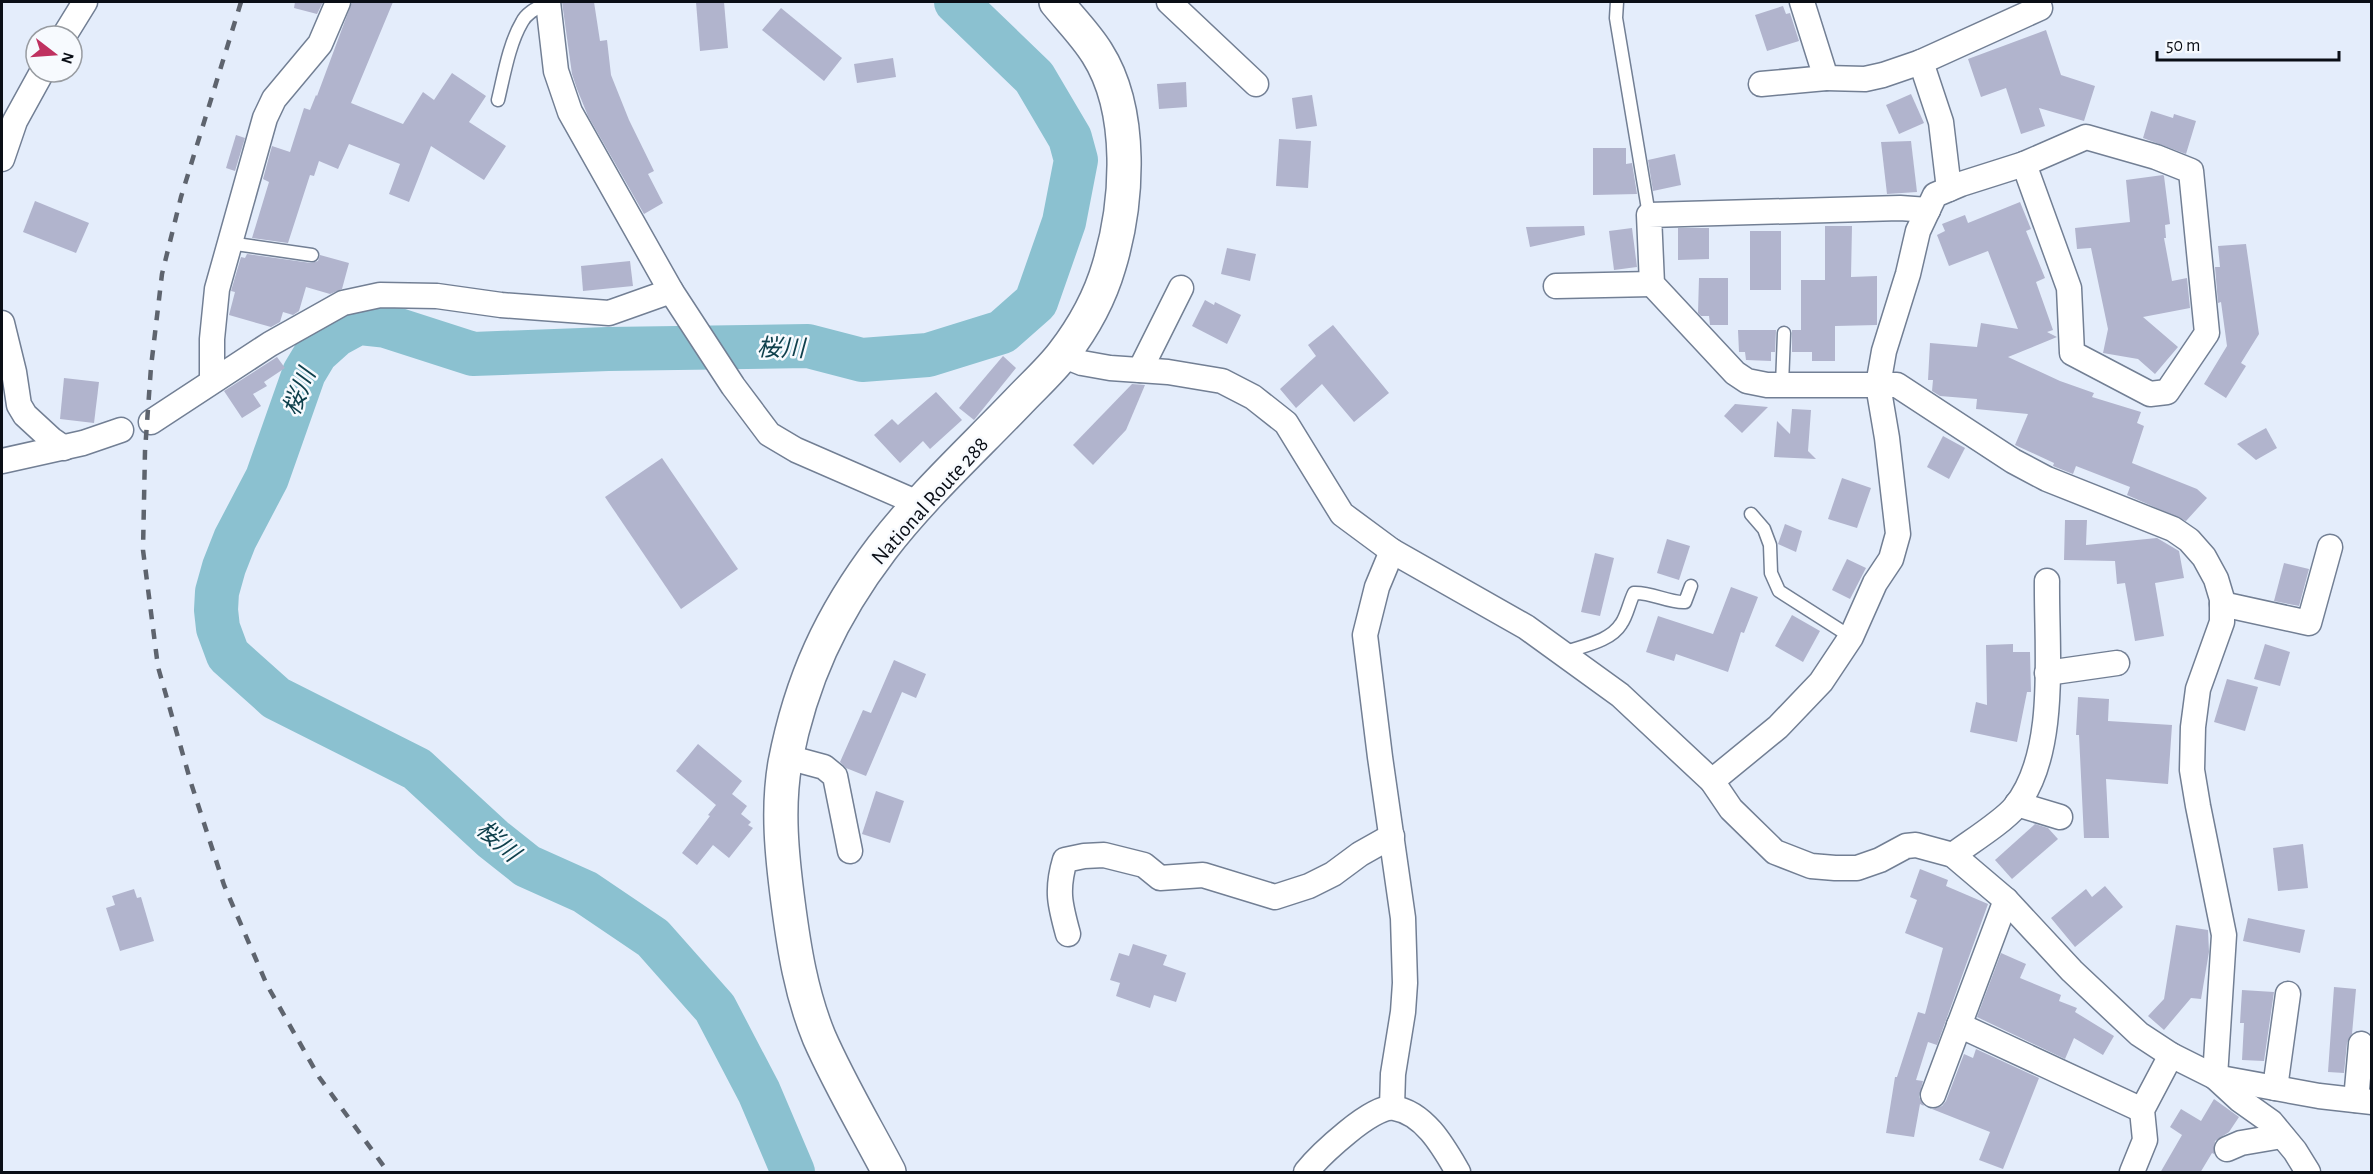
<svg xmlns="http://www.w3.org/2000/svg" width="2373" height="1174" viewBox="0 0 2373 1174" font-family="'Alegreya Sans','Noto Sans JP',sans-serif">
	<style>
		.lines { fill: none; stroke-linecap: round; stroke-linejoin: round }
		.river { stroke: #8bc1d0; stroke-width: 44 }
		.building { fill: #b1b4cd }
		.service-casing { stroke: #727f94; stroke-width: 15 }
		.minor-casing { stroke: #727f94; stroke-width: 27 }
		.trunk-casing { stroke: #727f94; stroke-width: 36 }
		.service { stroke: #fff; stroke-width: 12 }
		.minor { stroke: #fff; stroke-width: 24 }
		.trunk { stroke: #fff; stroke-width: 33 }
		.rail { stroke: #5e646e; stroke-width: 4.5; stroke-dasharray: 10 10; stroke-linecap: butt }
		.labels { text-anchor: middle; stroke-width: 5; stroke-linejoin: round; paint-order: stroke }
		.street-label { font-size: 22px; fill: #0a0e16; stroke: #f7fafe }
		.water-label { font-size: 24px; font-style: italic; fill: #0f404c; stroke: #f7fafe }
	</style>
	<rect width="100%" height="100%" fill="#e4edfb"/>
	<g class="lines">
		<!-- river -->
		<polyline class="river" points="793,1172 759,1092 715,1008 653,938 585,892 527,866 493,839 417,769 276,698 228,655 218,628 216,610 217,592 224,567 235,539 267,478 304,373 316,353 336,335 358,323 386,326 473,354 608,349 808,346 862,360 928,355 1002,332 1036,302 1064,222 1076,160 1070,138 1034,77 956,2"/>
	</g>
	<!-- building -->
	<g class="building">
		<polygon points="295,2 323,2 317,14 294,8"/>
		<polygon points="352,2 393,2 351,103 403,124 423,92 434,100 452,73 486,96 469,122 506,146 484,180 431,146 409,202 389,194 400,164 349,144 338,169 319,161 314,176 310,175 288,243 252,238 269,182 263,179 272,146 290,152 304,108 310,110 316,95 317,96"/>
		<polygon points="562,2 594,2 600,41 607,40 611,75 629,120 654,171 648,174 663,203 644,214 588,116 577,89 572,74"/>
		<polygon points="696,2 724,2 728,48 700,51"/>
		<polygon points="1783,6 1786,14 1790,13 1799,41 1767,51 1755,15"/>
		<polygon points="781,8 842,58 824,81 762,30"/>
		<polygon points="2046,30 2061,75 2095,86 2084,121 2039,108 2045,126 2021,134 2006,88 1981,97 1968,59"/>
		<polygon points="893,58 896,77 857,83 854,64"/>
		<polygon points="1186,82 1187,107 1159,109 1157,84"/>
		<polygon points="1911,94 1924,123 1899,134 1886,105"/>
		<polygon points="1312,95 1317,126 1296,129 1292,98"/>
		<polygon points="2151,111 2173,118 2174,114 2196,121 2186,154 2143,138"/>
		<polygon points="236,135 245,138 235,171 226,168"/>
		<polygon points="1279,139 1311,141 1308,188 1276,186"/>
		<polygon points="1911,141 1917,192 1887,194 1881,142"/>
		<polygon points="1593,148 1626,148 1626,164 1632,163 1637,194 1593,195"/>
		<polygon points="1675,154 1681,185 1653,191 1648,160"/>
		<polygon points="2163,175 2164,176 2170,224 2165,225 2166,238 2164,238 2172,281 2187,278 2190,308 2143,317 2178,347 2155,374 2138,359 2103,353 2108,329 2091,248 2077,249 2075,228 2130,222 2126,180"/>
		<polygon points="35,201 89,223 76,253 23,232"/>
		<polygon points="2020,202 2031,229 2026,231 2045,278 2036,282 2053,330 2047,332 2057,337 2008,357 2060,381 2094,393 2092,397 2141,412 2137,423 2144,426 2132,463 2197,489 2207,498 2186,521 2127,495 2130,487 2076,466 2073,474 2053,466 2054,463 2015,445 2028,414 1976,409 1977,399 1940,396 1932,391 1933,380 1928,380 1930,343 1977,347 1981,323 2018,329 1988,251 1949,266 1937,235 1945,231 1942,224 1965,215 1968,223"/>
		<polygon points="1584,226 1585,235 1530,247 1526,227"/>
		<polygon points="1825,226 1852,226 1851,277 1877,276 1877,325 1835,326 1835,361 1812,361 1812,352 1792,352 1792,330 1801,330 1801,280 1825,280"/>
		<polygon points="1632,228 1637,267 1614,270 1609,231"/>
		<polygon points="1678,228 1709,228 1709,259 1678,260"/>
		<rect x="1750" y="231" width="31" height="59"/>
		<polygon points="2246,244 2259,334 2241,363 2246,366 2226,398 2204,384 2227,346 2221,302 2218,303 2215,267 2220,267 2218,246"/>
		<polygon points="1227,248 1256,254 1250,281 1221,274"/>
		<polygon points="247,254 311,263 318,261 320,255 349,263 342,289 330,294 306,287 299,311 293,315 283,312 280,322 271,327 229,315 235,292 231,291 241,257 245,258"/>
		<polygon points="630,261 633,286 583,291 581,266"/>
		<polygon points="1699,278 1728,278 1728,325 1710,325 1709,316 1701,316 1698,313"/>
		<polygon points="1205,300 1214,305 1215,302 1241,315 1227,344 1192,326"/>
		<polygon points="1333,325 1389,393 1354,422 1322,384 1296,408 1280,389 1316,356 1308,345"/>
		<polygon points="1738,330 1776,330 1775,352 1771,352 1771,361 1746,360 1745,352 1739,352"/>
		<polygon points="1003,356 1016,368 974,420 959,408"/>
		<polygon points="277,357 285,368 264,382 267,386 253,394 261,406 242,418 224,391"/>
		<polygon points="64,378 99,382 94,423 60,419"/>
		<polygon points="1132,384 1145,385 1126,430 1093,465 1073,445"/>
		<polygon points="936,392 962,420 930,449 923,441 900,463 874,435 892,419 898,425"/>
		<polygon points="1735,404 1768,407 1742,433 1724,416"/>
		<polygon points="1792,409 1811,410 1808,451 1816,459 1774,457 1777,421 1790,434"/>
		<polygon points="2266,428 2277,448 2256,460 2237,444"/>
		<polygon points="1943,436 1965,448 1949,479 1927,467"/>
		<polygon points="662,458 738,569 681,609 605,497"/>
		<polygon points="1842,478 1871,488 1857,528 1828,519"/>
		<polygon points="2065,520 2087,520 2086,545 2157,538 2179,551 2184,578 2155,583 2164,636 2135,641 2125,583 2117,584 2115,561 2064,560"/>
		<polygon points="1785,524 1802,531 1796,552 1778,544"/>
		<polygon points="1667,539 1690,546 1679,580 1657,573"/>
		<polygon points="1595,553 1614,558 1600,616 1581,612"/>
		<polygon points="1847,559 1866,568 1850,599 1832,590"/>
		<polygon points="2284,563 2309,569 2299,606 2274,601"/>
		<polygon points="1731,587 1758,597 1744,633 1741,632 1728,672 1676,654 1674,661 1646,652 1658,616 1713,634"/>
		<polygon points="1792,615 1820,631 1803,662 1775,646"/>
		<polygon points="2013,644 2013,652 2030,652 2031,692 2027,692 2017,742 1970,732 1976,702 1987,705 1986,645"/>
		<polygon points="2265,644 2290,652 2280,686 2254,679"/>
		<polygon points="894,660 926,674 916,698 902,692 866,776 846,768 840,762 863,710 871,713"/>
		<polygon points="2227,679 2258,687 2245,731 2214,722"/>
		<polygon points="2078,697 2109,699 2108,721 2172,725 2168,784 2106,779 2109,838 2084,838 2079,735 2076,735"/>
		<polygon points="698,744 742,781 732,794 747,806 741,814 751,822 748,825 753,828 729,858 713,845 697,865 682,853 710,816 708,815 716,805 676,771"/>
		<polygon points="876,791 904,801 890,843 862,834"/>
		<polygon points="2035,824 2048,828 2058,839 2012,879 1995,860"/>
		<polygon points="2303,844 2308,888 2278,891 2273,848"/>
		<polygon points="1920,869 1948,880 1946,886 1988,904 1937,1045 1928,1042 1916,1080 1923,1081 1919,1097 1924,1106 1920,1104 1914,1137 1886,1133 1895,1077 1897,1077 1918,1012 1925,1014 1943,948 1905,933 1917,900 1910,897"/>
		<polygon points="2105,886 2123,907 2075,947 2051,918 2086,889 2092,897"/>
		<polygon points="134,889 137,898 141,897 154,941 120,951 106,908 115,905 112,896"/>
		<polygon points="2248,918 2305,930 2300,953 2243,941"/>
		<polygon points="2176,925 2208,930 2209,952 2201,999 2191,998 2164,1030 2148,1016 2164,999"/>
		<polygon points="1133,944 1167,955 1163,965 1186,973 1176,1002 1154,995 1150,1008 1116,996 1120,983 1110,980 1119,953 1129,956"/>
		<polygon points="2001,953 2026,964 2020,978 2061,995 2059,1001 2077,1008 2075,1012 2114,1036 2103,1055 2074,1038 2065,1059 1977,1017"/>
		<polygon points="2334,987 2356,989 2352,1034 2347,1043 2344,1073 2328,1072"/>
		<polygon points="2242,990 2274,992 2264,1061 2242,1060 2244,1023 2240,1023"/>
		<polygon points="1976,1049 2039,1078 2003,1169 1979,1160 1990,1132 1932,1109 1942,1106 1946,1101 1964,1054 1973,1058"/>
		<polygon points="2214,1099 2239,1117 2229,1132 2215,1141 2214,1154 2212,1153 2200,1173 2160,1173 2182,1135 2170,1127 2181,1109 2201,1121"/>
	</g>
	<g class="lines">
		<defs>
			<g id="service">
				<polyline points="1617,2 1616,18 1649,215"/>
				<path d="M498,100C504,75 509,44 522,22C527,12 539,7 548,2"/>
				<polyline points="229,243 312,255"/>
				<polyline points="1782,385 1784,333"/>
				<polyline points="1751,514 1764,529 1770,545 1771,573 1779,591 1851,637"/>
				<path d="M1563,653C1581,646 1610,642 1621,624C1627,616 1629,603 1634,593C1652,592 1668,603 1685,602L1691,586"/>
			</g>
			<g id="minor">
				<polyline points="548,2 556,71 570,112 671,291 733,386 769,434 796,450 920,504"/>
				<polyline points="1169,2 1256,84"/>
				<polyline points="1802,2 1826,78 1865,79 1883,75 1921,62 2040,8 2037,2"/>
				<polyline points="64,36 85,2"/>
				<polyline points="1921,62 1941,122 1949,189"/>
				<polyline points="1761,84 1826,78"/>
				<polygon points="2086,137 2156,157 2191,171 2207,333 2167,392 2150,394 2072,353 2069,288 2024,164"/>
				<polyline points="2,159 15,121 42,72"/>
				<polyline points="1928,210 1900,208 1649,215 1652,284 1735,373 1747,381 1767,385 1897,385 2013,461 2047,479 2173,529 2189,540 2204,557 2216,579 2222,599 2222,622 2198,689 2193,727 2192,770 2198,806 2224,935 2215,1077 2240,1100 2271,1122 2295,1151 2308,1172"/>
				<polyline points="1556,286 1652,284"/>
				<polyline points="2,323 14,372 19,405 25,415 51,439 64,448"/>
				<polyline points="1062,355 1082,363 1110,368 1168,372 1222,381 1253,397 1286,423 1342,514 1392,551 1526,627 1620,695 1712,781 1731,809 1775,852 1811,866 1835,868 1857,868 1880,860 1906,846 1916,845 1953,855 2006,900 2072,971 2139,1034 2171,1055 2215,1077 2319,1096 2372,1102"/>
				<polyline points="1140,370 1181,288"/>
				<polyline points="212,381 212,339 217,289 265,118 274,99 320,44 338,2"/>
				<polyline points="151,422 270,344 343,303 380,295 437,296 501,305 609,313 671,291"/>
				<polyline points="2,461 83,443 121,430"/>
				<polyline points="1392,551 1377,587 1365,635 1380,757 1403,918 1405,983 1403,1012 1393,1074 1392,1107"/>
				<polyline points="2222,604 2309,623 2330,547"/>
				<polyline points="2047,673 2117,663"/>
				<polyline points="787,757 824,767 835,776 850,851"/>
				<polyline points="1712,781 1778,727 1821,682 1851,637 1875,583 1891,559 1898,534 1887,438 1878,385 1884,351 1908,274 1918,231 1935,195 1961,184 2024,164"/>
				<polyline points="2017,804 2060,817"/>
				<path d="M1953,855C1969,843 2004,821 2015,807C2059,753 2046,648 2047,581"/>
				<path d="M1068,934C1060,905 1056,890 1065,860L1084,856L1104,855L1144,865L1160,878L1203,875L1275,897L1309,886L1333,874L1360,854L1392,836"/>
				<polyline points="1959,1025 2142,1110"/>
				<polyline points="2275,1088 2288,994"/>
				<polyline points="1933,1095 2006,900"/>
				<polyline points="2356,1100 2361,1044"/>
				<polyline points="2227,1149 2241,1143 2282,1136"/>
				<path d="M1306,1172C1319,1156 1373,1104 1394,1108C1425,1113 1444,1148 1458,1172"/>
				<polyline points="2132,1172 2145,1140 2142,1110 2171,1055"/>
			</g>
			<path id="trunk" d="M889,1172C866,1128 839,1083 819,1037C801,993 794,948 788,902C782,856 777,809 785,763C801,680 831,615 882,548C922,496 972,450 1018,402C1033,386 1050,371 1063,354C1083,328 1100,297 1109,266C1128,203 1134,111 1097,53C1086,35 1069,18 1056,2"/>
		</defs>
		<!-- service casing -->
		<use href="#service" class="service-casing"/>
		<!-- minor casing -->
		<use href="#minor" class="minor-casing"/>
		<!-- trunk casing -->
		<use href="#trunk" class="trunk-casing"/>
		<!-- service -->
		<use href="#service" class="service"/>
		<!-- minor -->
		<use href="#minor" class="minor"/>
		<!-- trunk -->
		<use href="#trunk" class="trunk"/>
		<!-- rail -->
		<polyline class="rail" points="241,2 181,197 162,274 151,367 145,451 143,550 158,667 191,783 224,885 267,985 319,1077 388,1172"/>
	</g>
	<g class="labels">
		<!-- street labels -->
		<g class="street-label">
			<text transform="translate(929 500) rotate(-48)" y="8">National Route 288</text>
		</g>
		<!-- water labels -->
		<g class="water-label">
			<text transform="translate(781 348) rotate(1)" y="8">桜川</text>
			<text transform="translate(299 392) rotate(-68)" y="8">桜川</text>
			<text transform="translate(498 841) rotate(41)" y="8">桜川</text>
		</g>
	</g>
	<!-- border -->
	<rect width="2373" height="1174" fill="none" stroke="#0a0e16" stroke-width="6"/>
	<!-- north arrow -->
	<g transform="translate(54 54) rotate(107)"><circle r="28" fill="#f7fafe" stroke="#989ca1" stroke-width="1.5"/>
	<path d="M0-4.5L10 22L0 15L-10 22Z" fill="#bf3160"/>
	<text y="-9" font-size="16" font-weight="bold" text-anchor="middle" fill="#0a0e16">N</text>
	</g>
	<!-- scale -->
	<path d="M2157 51v9h182v-9" fill="none" stroke="#0a0e16" stroke-width="3"/>
	<text x="2166" y="51" font-size="18" fill="#0a0e16" stroke="#f7fafe" stroke-width="4.5" paint-order="stroke">50 m</text>
</svg>
